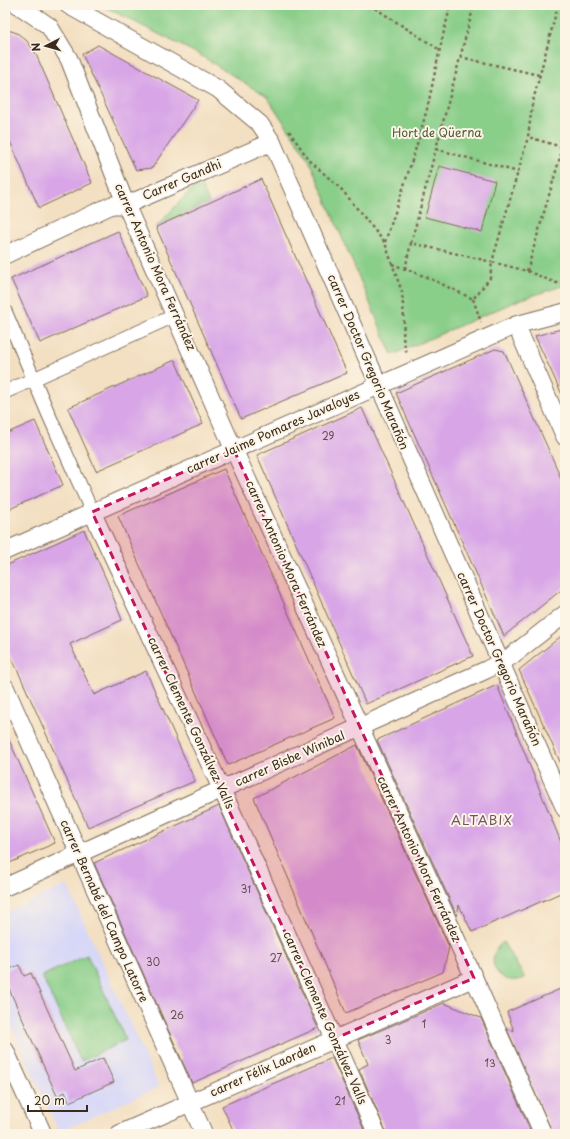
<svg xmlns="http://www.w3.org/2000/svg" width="570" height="1139" viewBox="0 0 570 1139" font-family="'Playpen Sans',sans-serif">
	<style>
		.built { fill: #d7d7f8 }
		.green { fill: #89ce89; stroke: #627c54 }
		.building { fill: #d8a6e7 }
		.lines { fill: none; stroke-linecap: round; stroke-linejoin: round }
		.pedestrian-casing { stroke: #7b6957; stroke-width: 15 }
		.minor-casing { stroke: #7b6957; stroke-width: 19 }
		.path { stroke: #7b6957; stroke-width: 2.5; stroke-dasharray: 3 3; stroke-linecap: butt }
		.pedestrian { stroke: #fff; stroke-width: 13 }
		.minor { stroke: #fff; stroke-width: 17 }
		.marked { fill: #c2185b; fill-opacity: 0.2; stroke: #c2185b; stroke-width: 3; stroke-dasharray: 8 5; stroke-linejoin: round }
		.labels { text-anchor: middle; stroke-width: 4; stroke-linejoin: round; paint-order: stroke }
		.number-label { font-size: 10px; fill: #624950 }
		.park-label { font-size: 12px; fill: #525b3e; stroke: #fcf5e5 }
		.street-label { font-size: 12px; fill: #3b2a1e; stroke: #fcf5e5 }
		.neighbourhood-label { font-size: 13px; letter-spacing: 1px; fill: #725564; stroke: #fcf5e5 }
	</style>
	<rect width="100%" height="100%" fill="#fcf5e5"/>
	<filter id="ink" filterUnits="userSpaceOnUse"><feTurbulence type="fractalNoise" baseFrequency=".025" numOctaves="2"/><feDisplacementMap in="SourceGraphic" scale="8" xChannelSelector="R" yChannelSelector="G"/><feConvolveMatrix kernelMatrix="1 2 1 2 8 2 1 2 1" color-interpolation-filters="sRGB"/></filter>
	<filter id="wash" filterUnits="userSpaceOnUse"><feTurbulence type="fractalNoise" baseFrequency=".012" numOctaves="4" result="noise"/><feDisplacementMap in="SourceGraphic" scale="16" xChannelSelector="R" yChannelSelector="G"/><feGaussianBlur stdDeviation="0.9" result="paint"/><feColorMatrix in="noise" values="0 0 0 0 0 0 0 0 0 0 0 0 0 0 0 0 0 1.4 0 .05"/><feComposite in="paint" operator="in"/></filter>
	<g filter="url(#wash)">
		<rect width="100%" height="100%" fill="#f3dfc1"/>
		<!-- built -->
		<polygon class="built" points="67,885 159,1087 59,1132 5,1012 5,913"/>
		<!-- green -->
		<g class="green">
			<polygon points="101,5 565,5 565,285 519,300 392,355 309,160 267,97 200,55"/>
			<polygon points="199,181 209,203 156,227"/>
			<path d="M503,942L525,978C499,989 481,959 503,942Z"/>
			<polygon points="87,955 126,1040 81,1061 42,976"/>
		</g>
		<g id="blocks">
			<!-- building -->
			<g class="building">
				<polygon points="5,29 17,33 26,40 35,52 92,183 39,208 5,130"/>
				<polygon points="98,45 198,100 152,168 136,170 82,54"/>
				<polygon points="439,166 495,181 482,232 425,217"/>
				<polygon points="261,179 347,373 241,419 156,227"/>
				<polygon points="118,231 147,296 40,343 11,279"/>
				<polygon points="565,328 565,401 535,336"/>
				<polygon points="495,349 504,351 555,464 565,489 565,587 504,636 396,393"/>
				<polygon points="175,360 203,424 96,471 68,408"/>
				<polygon points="362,408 473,656 366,704 257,455"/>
				<polygon points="35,421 63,485 5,511 5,434"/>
				<polygon points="224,469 335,718 228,765 118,516"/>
				<polygon points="84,530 107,581 122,620 70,644 94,695 146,671 195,781 88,827 17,669 5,646 5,566"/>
				<polygon points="565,633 565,773 519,670"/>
				<polygon points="497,685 565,852 565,891 472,932 459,905 457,916 377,740"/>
				<polygon points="5,731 55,843 5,865"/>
				<polygon points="357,745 449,947 443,972 346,1013 254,798"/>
				<polygon points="219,806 318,1028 192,1083 94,863"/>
				<polygon points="19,965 24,976 31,973 75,1071 103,1058 114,1082 69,1102 65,1092 57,1096 5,980 5,971"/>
				<polygon points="565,987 565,1134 553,1134 507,1029 514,1031 507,1012"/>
				<polygon points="444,1003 481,1018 532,1134 387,1134 359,1069 368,1064 358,1040"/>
				<polygon points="332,1058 366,1134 235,1134 222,1106"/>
			</g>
		</g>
	</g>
	<g filter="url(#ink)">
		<use href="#blocks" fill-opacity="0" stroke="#7b6957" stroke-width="1"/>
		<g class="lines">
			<defs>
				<g id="pedestrian">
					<polyline points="5,311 48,413 92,512"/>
					<polyline points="5,392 176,315"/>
				</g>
				<g id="minor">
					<polyline points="18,5 49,26 69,59 126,205 234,450 474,978 543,1134"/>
					<polyline points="68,5 218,89 260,124 272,142 565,809"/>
					<polyline points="5,255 112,205 126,205 272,142"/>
					<polyline points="516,325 565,437"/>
					<polyline points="92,512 228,803 377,1134"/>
					<polyline points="5,551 516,325 565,312"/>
					<polyline points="5,687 204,1134"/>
					<polyline points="5,887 486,670 510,657 565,614"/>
					<polyline points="5,1050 43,1134"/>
					<polyline points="119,1134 474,978"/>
				</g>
			</defs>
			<!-- pedestrian casing -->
			<use href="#pedestrian" class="pedestrian-casing"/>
			<!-- minor casing -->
			<use href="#minor" class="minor-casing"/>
			<!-- path -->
			<g class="path">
				<polyline points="370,5 440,50"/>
				<polyline points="558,5 532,105 528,137 565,148"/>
				<polyline points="460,57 539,75"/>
				<polyline points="289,131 309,160 342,190 385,243 402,292 404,319 403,338 407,355"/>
				<polyline points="436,149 518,172"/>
				<path d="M385,242C400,198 415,154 427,109C435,74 441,39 451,5"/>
				<polyline points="411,243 474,5"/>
				<polyline points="392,264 429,278 473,299 490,278 492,262 527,271 559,284 565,282"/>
				<polyline points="405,269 411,243 492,262 528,137"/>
				<polyline points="527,271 563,147"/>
				<polyline points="473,299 481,322"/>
			</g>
			<!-- pedestrian -->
			<use href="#pedestrian" class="pedestrian"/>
			<!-- minor -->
			<use href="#minor" class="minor"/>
		</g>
	</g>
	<!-- marked area -->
	<path class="marked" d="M234,450L474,978L334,1039L92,512Z"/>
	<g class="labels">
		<!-- number labels -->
		<g class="number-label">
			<text x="328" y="440">29</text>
			<text x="246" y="893">31</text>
			<text x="276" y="962">27</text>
			<text x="153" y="966">30</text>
			<text x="177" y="1019">26</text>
			<text x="424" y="1028">1</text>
			<text x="388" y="1044">3</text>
			<text x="490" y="1067">13</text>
			<text x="340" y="1105">21</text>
		</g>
		<!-- park labels -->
		<g class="park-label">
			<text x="437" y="137">Hort de Qüerna</text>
		</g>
		<!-- street labels -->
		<g class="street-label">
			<text transform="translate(182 180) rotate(-23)" y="4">Carrer Gandhi</text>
			<text transform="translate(155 267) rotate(66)" y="4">carrer Antonio Mora Ferrández</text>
			<text transform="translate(368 362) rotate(67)" y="4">carrer Doctor Gregorio Marañón</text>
			<text transform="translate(273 432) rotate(-24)" y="4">carrer Jaime Pomares Javaloyes</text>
			<text transform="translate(286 564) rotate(66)" y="4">carrer Antonio Mora Ferrández</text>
			<text transform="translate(499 659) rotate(66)" y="4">carrer Doctor Gregorio Marañón</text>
			<text transform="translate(191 723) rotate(65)" y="4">carrer Clemente Gonzálvez Valls</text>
			<text transform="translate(290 759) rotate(-24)" y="4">carrer Bisbe Winibal</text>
			<text transform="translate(419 859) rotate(65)" y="4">carrer Antonio Mora Ferrández</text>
			<text transform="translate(104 911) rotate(66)" y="4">carrer Bernabé del Campo Latorre</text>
			<text transform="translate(325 1018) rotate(66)" y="4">carrer Clemente Gonzálvez Valls</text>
			<text transform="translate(263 1070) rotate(-24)" y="4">carrer Félix Laorden</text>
		</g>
		<!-- neighbourhood labels -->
		<g class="neighbourhood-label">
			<text x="482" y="825">ALTABIX</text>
		</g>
	</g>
	<!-- margin -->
	<rect width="570" height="1139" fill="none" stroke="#fcf5e5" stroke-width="20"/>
	<!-- north arrow -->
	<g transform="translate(46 46) rotate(264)" stroke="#fcf5e5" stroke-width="3" paint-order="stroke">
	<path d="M0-3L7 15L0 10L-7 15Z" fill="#3b2a1e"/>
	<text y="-6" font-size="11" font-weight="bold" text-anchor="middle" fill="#3b2a1e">N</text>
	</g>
	<!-- scale -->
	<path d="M28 1105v6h59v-6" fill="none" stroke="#3b2a1e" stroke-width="2"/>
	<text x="34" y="1105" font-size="12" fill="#3b2a1e" stroke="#fcf5e5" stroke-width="3" paint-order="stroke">20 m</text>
</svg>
